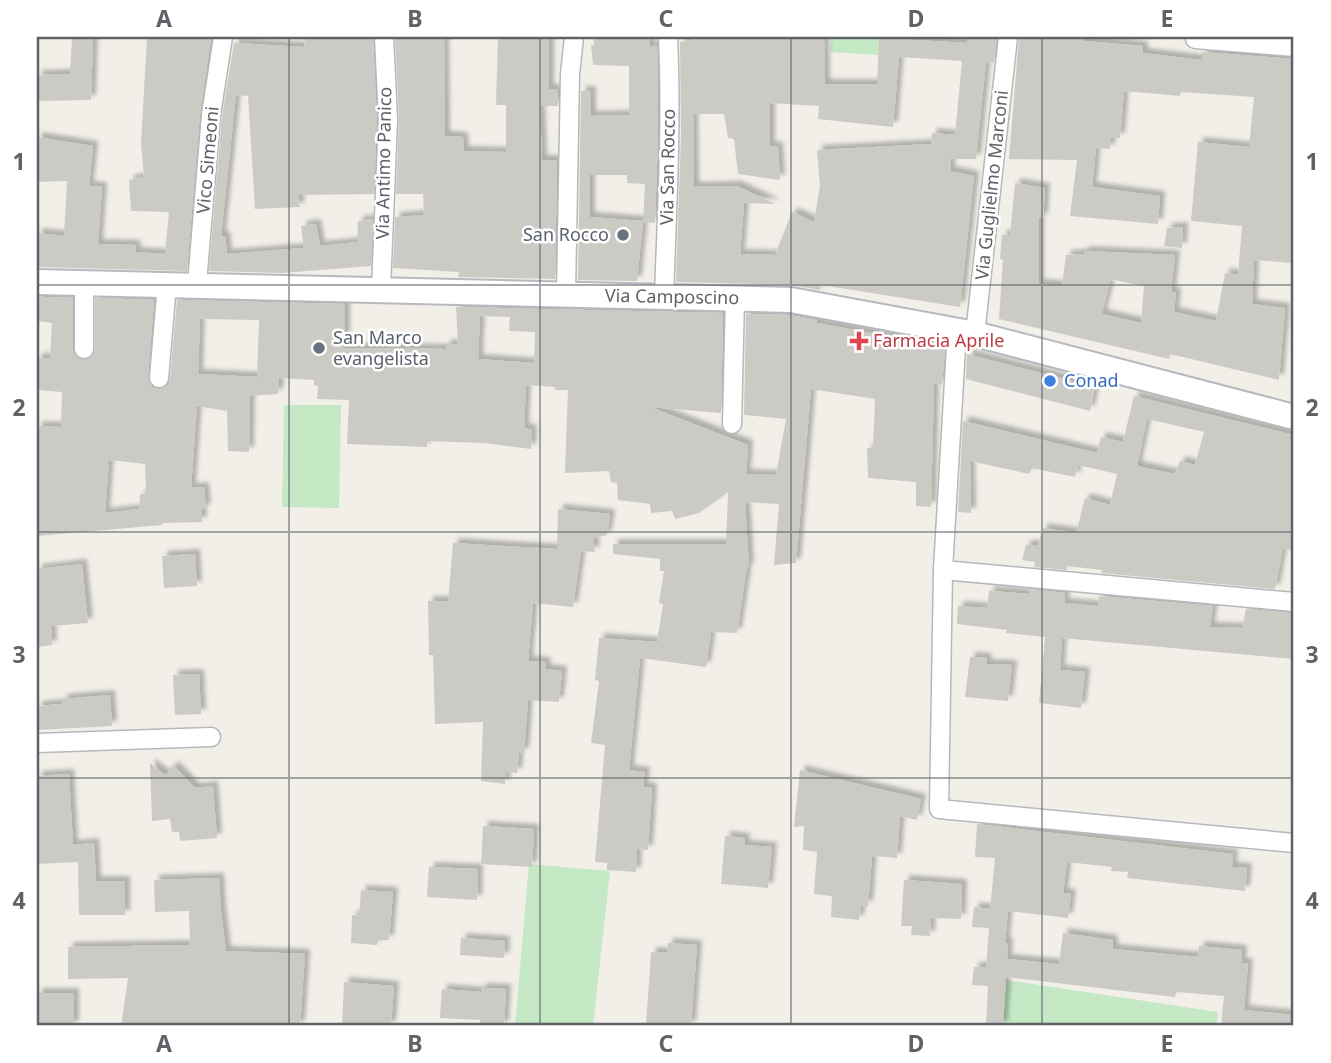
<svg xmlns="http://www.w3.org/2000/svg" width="1331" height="1063" viewBox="0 0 1331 1063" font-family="'Noto Sans',sans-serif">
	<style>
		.green { fill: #c5e8c5 }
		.building { fill: #cccac5; fill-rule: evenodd; filter: url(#shadow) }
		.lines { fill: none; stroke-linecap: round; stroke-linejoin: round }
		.street-casing { stroke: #b5b8bc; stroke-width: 21 }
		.secondary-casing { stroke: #b6babf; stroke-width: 28 }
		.street { stroke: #fff; stroke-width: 18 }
		.secondary { stroke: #fff; stroke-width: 24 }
		.grid { fill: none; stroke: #5f6368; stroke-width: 2; stroke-opacity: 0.55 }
		.worship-dot { fill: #6b7280; stroke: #fff; stroke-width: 2.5 }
		.health-dot { fill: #e0444e; stroke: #fff; stroke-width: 2.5 }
		.shop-dot { fill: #3f7fe0; stroke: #fff; stroke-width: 2.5 }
		.labels { text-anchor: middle; stroke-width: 5; stroke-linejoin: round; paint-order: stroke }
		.street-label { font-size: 18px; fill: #5f6368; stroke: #fff }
		.worship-label { font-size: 18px; fill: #5b616d; stroke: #fff; text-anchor: end }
		.health-label { font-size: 18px; fill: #be3a42; stroke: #fff; text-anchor: start }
		.shop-label { font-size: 18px; fill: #366cbe; stroke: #fff; text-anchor: start }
		.neatline { fill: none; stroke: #5f6368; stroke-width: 2.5 }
		.grid-label { font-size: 23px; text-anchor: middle; font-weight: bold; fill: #5f6368 }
	</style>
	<defs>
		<filter id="shadow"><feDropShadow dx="5" dy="-5" stdDeviation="2" flood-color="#0004"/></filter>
	</defs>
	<rect width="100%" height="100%" fill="#f1efe8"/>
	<!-- green -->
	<g class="green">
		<polygon points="831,37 879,37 878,55 830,52"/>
		<polygon points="284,405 341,405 339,508 282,507"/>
		<polygon points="529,864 610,871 593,1026 515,1026"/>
		<polygon points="1006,980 1218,1012 1217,1026 1002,1026"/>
	</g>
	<!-- building -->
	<g class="building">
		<polygon points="72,37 93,37 91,100 37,101 37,75 70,74"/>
		<polygon points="147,37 211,37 200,114 187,271 37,267 37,233 64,236 67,181 37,182 37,137 93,146 89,186 102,187 98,244 136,245 135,252 165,254 169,212 131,211 129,180 144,177 141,143"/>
		<polygon points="305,37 373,37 377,120 374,194 298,195 300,207 255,209 248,96 236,95 221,236 225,236 227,254 304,248 301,226 316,224 320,246 357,242 358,221 373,219 371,266 282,273 209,271 222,116 234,43 304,47"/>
		<polygon points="395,37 444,37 445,136 463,137 464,151 506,152 506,105 496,105 498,37 549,37 549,89 558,90 558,106 540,106 542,160 557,160 555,279 458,277 459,272 393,268 395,217 424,215 423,194 396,194 399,119"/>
		<polygon points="594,37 649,37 650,47 657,45 658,134 655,223 643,222 645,184 627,183 627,175 590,175 590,217 643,221 637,281 578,280 581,91 591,91 591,116 629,115 629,66 593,65 591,45 594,45"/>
		<path d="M707,37H824L825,84H877L879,37H913V40L967,43L968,37H997L994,63L986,62L976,159H951L950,171L974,176L960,307L821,285L820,290L791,285L676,282L681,134L680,42ZM899,57L962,61L955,135L932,133L931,144L817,150L820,186L814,222L792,212L775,255L740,254L744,203L775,204L737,186L694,187L693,114H724L728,138L734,139L738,174L780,180L778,147L770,146V103L819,106L818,119L893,127Z"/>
		<path d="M1019,37H1084V41L1143,46V53L1202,60V52L1294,59V236L1292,263L1254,260L1252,304L1285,308L1279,380L1170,354L1169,359L999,319L1003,260L1000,259L1002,235H1010L1015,183L1045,188L1043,218H1039V284L1062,286L1066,255L1084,254V251L1175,255L1171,292L1176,293L1174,312L1216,321L1225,273L1238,275L1242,226L1191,221L1198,142L1249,147L1254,97L1181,92L1180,96L1124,91L1120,138H1111L1110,149L1096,148L1092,187L1160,196L1158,224L1070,216L1077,160L1009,159ZM1114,280L1144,286L1141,323L1102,314L1110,281Z"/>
		<polygon points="1183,227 1182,248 1164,246 1167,228"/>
		<path d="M37,297L73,298V350L75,355L83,360L90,358L95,350V298L154,300L148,377L152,387L159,389L168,385L170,379L177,300L345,304V348L446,349V344L458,345L456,307L723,313L721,413L650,407L748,445L746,474L776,475L786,419L744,415L746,314L789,315L817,320V323L942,346L945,349L942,385L934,383L931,507L916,506V482L868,478L867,448H873L875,399L811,389L796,563L774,565L779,504L745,502L749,567H747L737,633L711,632L706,667L640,658L629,770L645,772L643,787L652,788L648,850L637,849L636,872L607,870V863L595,862L605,745L591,743L599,681L595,680L599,638L657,642L663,604L659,603L664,571H660V559L613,554V544H726L728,492L699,513L675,519L672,511L651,513L650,504L618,500L617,483L611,482L609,471L565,473L568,390H555V387L526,385L524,428L532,430L531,449L484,443L427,441V447L347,444L349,400L317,399L318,386L314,385V380L279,378L278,394L250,396L249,452L228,451L227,411L197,406L191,488L204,487L206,509H201L202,522L162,523V525L37,536V426L61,427L62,392L37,390V358H50L52,323L37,321ZM480,316L510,317L509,331L535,332L534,363L478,359ZM200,319L259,320L257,377L198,374ZM109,460L145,464L146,494H140L139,509L105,513Z"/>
		<polygon points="967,354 1095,387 1090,411 966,379"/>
		<path d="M1134,396L1294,435V551L1283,548L1275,589L1101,573L1102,570L1067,566V570L1034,567L1035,562L1022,560L1026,545H1038L1043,528L1076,533L1085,498L1110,505L1117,474L1078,465L1075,477L1032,468L1029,474L970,461L971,513L958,512L963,421L1097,453L1101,437L1123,442ZM1147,419L1204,432L1195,465L1180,461L1175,474L1137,466Z"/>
		<polygon points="558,509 610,514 607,535 593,538 595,552 581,551 573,607 533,603 528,661 546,662 545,669 562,671 559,702 528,700 524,753 519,752 517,773 506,772 505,784 481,781 483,722 435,724 433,655 429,655 428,601 448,601 453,543 557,549"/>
		<polygon points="195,554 197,586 164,588 162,556"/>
		<polygon points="82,564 88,623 51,626 52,645 37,647 37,569"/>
		<polygon points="1030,589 1065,593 1064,603 1098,606 1099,596 1213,606 1210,627 1242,628 1246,609 1294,613 1294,659 1062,638 1060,670 1085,672 1081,708 1039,703 1045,637 1006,633 1007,630 957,624 958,606 987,608 989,591 1029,594"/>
		<polygon points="970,657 987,658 986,664 1012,665 1008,701 965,697"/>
		<polygon points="199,674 201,714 175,715 173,675"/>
		<polygon points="110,695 112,726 37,730 37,706 62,704 62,699"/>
		<polygon points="150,763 165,775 174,766 195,788 213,786 217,838 180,841 179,832 172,832 170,819 152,821"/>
		<polygon points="800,770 921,799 917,820 900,816 897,858 872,856 868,906 861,905 859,920 831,917 832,896 814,894 817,852 803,850 804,826 794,827"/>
		<polygon points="69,774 73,845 94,843 96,881 125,881 125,915 79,915 78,862 37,864 37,776"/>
		<polygon points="977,824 1233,854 1232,867 1247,868 1245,891 1127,878 1128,872 1111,871 1112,867 1067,862 1063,893 1071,894 1068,918 1008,911 1005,943 1008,943 1007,959 1059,964 1063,933 1113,940 1113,949 1198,957 1199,946 1242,950 1241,963 1248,963 1244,1010 1294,1015 1294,1026 1221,1026 1224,996 1176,992 1175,997 1006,977 1003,1026 986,1026 988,986 972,985 974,967 986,967 989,928 972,927 974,907 990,909 995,858 975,857"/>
		<polygon points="483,826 534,829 532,867 481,864"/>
		<polygon points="725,836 745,838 744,845 772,847 768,888 721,884"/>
		<polygon points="429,867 478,869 477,900 427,897"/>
		<polygon points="219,878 221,911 226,951 305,954 300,1026 121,1026 128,978 68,979 68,947 190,945 189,911 155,912 154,880"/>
		<polygon points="904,880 962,884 961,919 931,918 930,936 911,935 912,926 901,926"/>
		<polygon points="361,890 393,892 389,940 378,940 377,945 351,943 352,915 359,916"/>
		<polygon points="461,938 505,941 504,958 460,955"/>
		<polygon points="668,943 697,945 691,1026 646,1026 651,952 667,953"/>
		<polygon points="344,982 394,986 391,1026 342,1026"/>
		<polygon points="481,988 506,989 504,1026 480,1026 480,1020 440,1018 442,989 481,992"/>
		<rect x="37" y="993" width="37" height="33"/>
	</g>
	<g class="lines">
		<defs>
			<g id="street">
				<polyline points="1195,37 1195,39 1294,47"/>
				<polyline points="84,283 84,349"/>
				<polyline points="197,284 211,115 223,37"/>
				<polyline points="381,289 388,120 384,37"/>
				<polyline points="566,294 570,74 574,37"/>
				<path d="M664,296C667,210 672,123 668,37"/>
				<polyline points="957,330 943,570 939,809 1294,843"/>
				<polyline points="975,334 1008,37"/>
				<polyline points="159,378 167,284"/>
				<polyline points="732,424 735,298"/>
				<polyline points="943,570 1294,602"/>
				<polyline points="37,743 211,737"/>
			</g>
			<polyline id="secondary" points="37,282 791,300 975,334 1294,417"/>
		</defs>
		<!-- street casing -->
		<use href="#street" class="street-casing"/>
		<!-- secondary casing -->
		<use href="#secondary" class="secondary-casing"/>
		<!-- street -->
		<use href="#street" class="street"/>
		<!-- secondary -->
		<use href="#secondary" class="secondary"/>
	</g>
	<!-- grid -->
	<path class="grid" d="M289,37V1026M540,37V1026M791,37V1026M1042,37V1026M37,285H1294M37,532H1294M37,778H1294"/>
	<!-- markers -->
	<g class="worship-dot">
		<circle cx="623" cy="235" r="7"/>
		<circle cx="319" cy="348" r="7"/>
	</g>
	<path class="health-dot" d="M855.5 330.5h7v7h7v7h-7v7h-7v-7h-7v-7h7z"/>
	<circle class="shop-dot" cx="1050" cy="381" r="7"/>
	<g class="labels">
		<!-- street labels -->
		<g class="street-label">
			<text transform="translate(208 160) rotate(-85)" y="6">Vico Simeoni</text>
			<text transform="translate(384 163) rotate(-89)" y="6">Via Antimo Panico</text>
			<text transform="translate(668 167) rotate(-89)" y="6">Via San Rocco</text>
			<text transform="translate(992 185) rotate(-84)" y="6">Via Guglielmo Marconi</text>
			<text transform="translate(672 297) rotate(1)" y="6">Via Camposcino</text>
		</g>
		<!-- worship labels -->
		<g class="worship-label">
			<text x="609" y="241">San Rocco</text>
			<text x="333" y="344" text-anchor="start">San Marco<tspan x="333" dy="21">evangelista</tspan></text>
		</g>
		<!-- health labels -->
		<g class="health-label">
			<text x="873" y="347">Farmacia Aprile</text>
		</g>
		<!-- shop labels -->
		<g class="shop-label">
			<text x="1064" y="387">Conad</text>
		</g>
	</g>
	<!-- border -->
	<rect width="1331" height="1063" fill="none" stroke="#ffffff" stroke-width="77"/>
	<rect x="38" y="38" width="1254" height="986" class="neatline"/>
	<g class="grid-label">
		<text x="164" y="27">A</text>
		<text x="415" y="27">B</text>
		<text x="666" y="27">C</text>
		<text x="916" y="27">D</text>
		<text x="1167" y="27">E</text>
		<text x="19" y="170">1</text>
		<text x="1312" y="170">1</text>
		<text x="19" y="416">2</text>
		<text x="1312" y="416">2</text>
		<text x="19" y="663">3</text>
		<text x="1312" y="663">3</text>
		<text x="19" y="909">4</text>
		<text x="1312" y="909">4</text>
		<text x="164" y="1052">A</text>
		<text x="415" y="1052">B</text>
		<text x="666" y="1052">C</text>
		<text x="916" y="1052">D</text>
		<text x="1167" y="1052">E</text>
	</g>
</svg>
